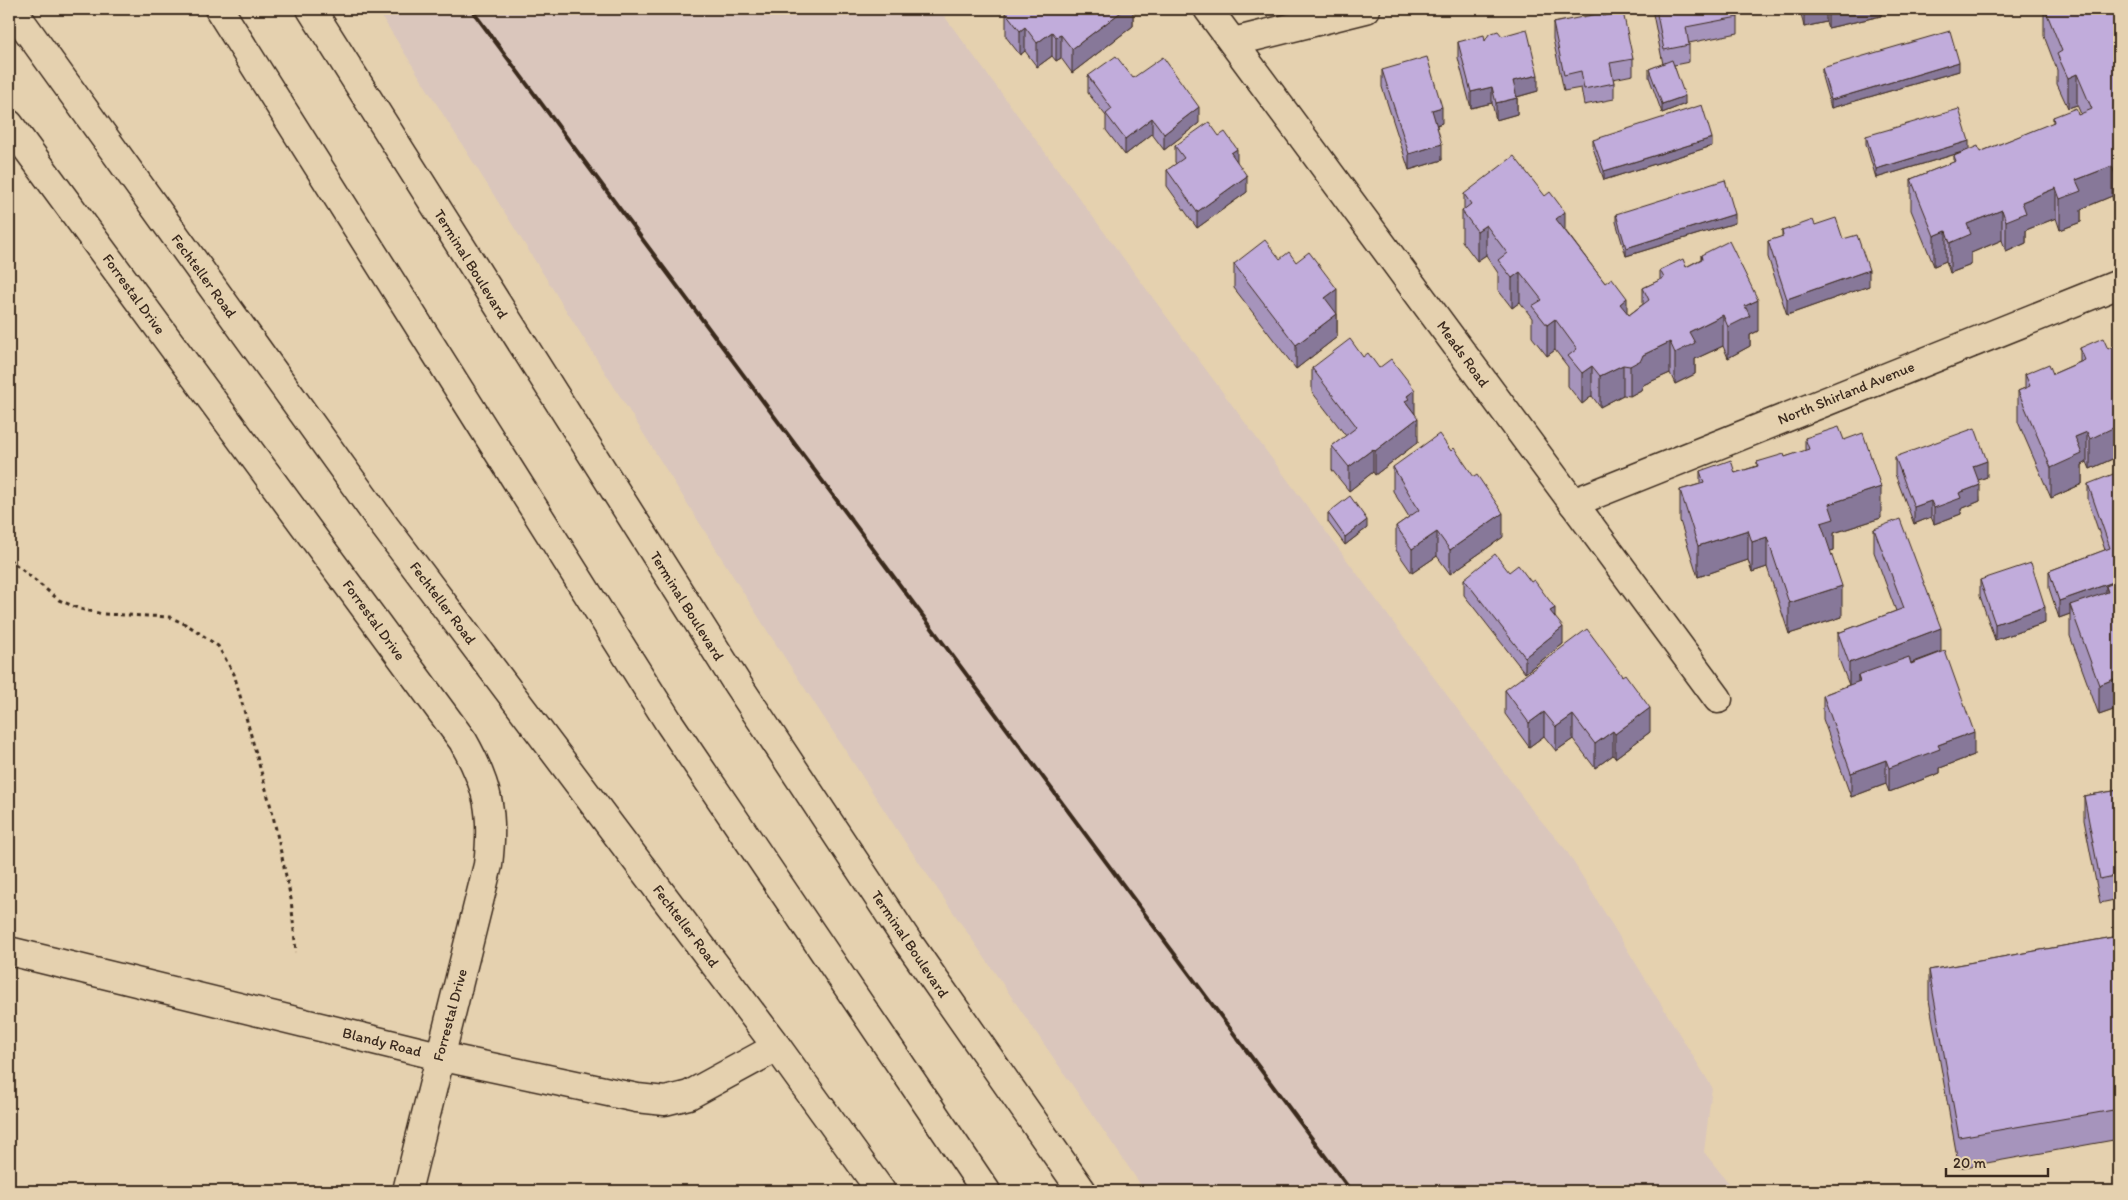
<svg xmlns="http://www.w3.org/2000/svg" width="2128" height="1200" viewBox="0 0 2128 1200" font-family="Itim,sans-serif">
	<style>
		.built { fill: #dac6bc }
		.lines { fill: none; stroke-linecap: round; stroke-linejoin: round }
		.street-casing { stroke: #3b2a1e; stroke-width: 31 }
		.secondary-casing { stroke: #3b2a1e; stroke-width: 31 }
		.path { stroke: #3b2a1e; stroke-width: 3; stroke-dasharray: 4 4; stroke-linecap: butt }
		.street { stroke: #e5d1af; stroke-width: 28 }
		.secondary { stroke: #e5d1af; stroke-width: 28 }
		.rail { stroke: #3b2a1e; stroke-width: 4 }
		.wall { fill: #a694bc; stroke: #3b2a1e }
		.shaded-wall { fill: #877899; stroke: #3b2a1e }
		.building { fill: #c1acdb; stroke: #3b2a1e }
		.labels { text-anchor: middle; stroke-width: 5; stroke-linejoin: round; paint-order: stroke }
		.street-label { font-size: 15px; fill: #3b2a1e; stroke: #e5d1af }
	</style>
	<rect width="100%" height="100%" fill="#e5d1af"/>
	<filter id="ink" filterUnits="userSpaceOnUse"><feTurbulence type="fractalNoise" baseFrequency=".02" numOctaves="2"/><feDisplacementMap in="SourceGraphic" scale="10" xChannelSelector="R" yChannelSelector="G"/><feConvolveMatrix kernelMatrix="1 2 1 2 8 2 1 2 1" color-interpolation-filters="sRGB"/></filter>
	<g filter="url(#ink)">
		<!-- built -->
		<polygon class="built" points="377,9 939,9 1532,810 1566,850 1712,1087 1704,1152 1735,1191 1145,1191 905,842 768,632"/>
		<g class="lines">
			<defs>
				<g id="street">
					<polyline points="12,9 383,524 777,1047 881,1191"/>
					<polyline points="1208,9 1718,699"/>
					<polyline points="1233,42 1366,9"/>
					<path d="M9,124L463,741C489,787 494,814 488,865L407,1191"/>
					<polyline points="1573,503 2119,284"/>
					<polyline points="9,951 439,1056 637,1098 665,1101 689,1095 777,1047"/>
				</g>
				<g id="secondary">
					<polyline points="219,9 670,724 986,1191"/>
					<polyline points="311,9 736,682 908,942 1082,1191"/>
				</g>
			</defs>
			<!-- street casing -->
			<use href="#street" class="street-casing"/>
			<!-- secondary casing -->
			<use href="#secondary" class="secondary-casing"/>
			<!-- path -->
			<polyline class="path" points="9,559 59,600 80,609 103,614 170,617 189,626 218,646 234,674 272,811 291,899 296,952"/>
			<!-- street -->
			<use href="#street" class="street"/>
			<!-- secondary -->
			<use href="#secondary" class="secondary"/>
			<!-- rail -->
			<polyline class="rail" points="471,9 1351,1191"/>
		</g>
		<!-- wall -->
		<g class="wall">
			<polygon points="1133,9 1133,26 1072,73 1061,58 1056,61 1052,56 1037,67 1025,51 1020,55 1006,37 1006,13"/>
			<polygon points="1652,9 1736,9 1738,17 1738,33 1689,43 1689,62 1674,65 1685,104 1662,113 1649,77 1649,69 1663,64"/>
			<polygon points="1800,9 1881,9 1881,16 1828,28 1826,22 1804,27"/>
			<polygon points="2044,9 2119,9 2119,207 2116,208 2112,196 2081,209 2081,222 2060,230 2056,218 2026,230 2026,243 2006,252 2002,240 1971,253 1971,265 1950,273 1946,261 1934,266 1911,210 1911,179 1954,162 1954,156 1966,151 1876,178 1866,144 1866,136 1969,149 1980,152 2053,123 2053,117 2078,115 2081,114 2077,105 2068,108 2057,84 2057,70 2044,36"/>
			<polygon points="1603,16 1633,59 1633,75 1613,79 1614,83 1614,99 1584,105 1581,88 1564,91 1553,39 1553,23"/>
			<polygon points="1485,41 1538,91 1517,97 1517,114 1496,120 1492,103 1471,108 1458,58 1458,42"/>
			<polygon points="1822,68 1959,71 1831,108 1822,77"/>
			<polygon points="1382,70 1442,123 1437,125 1442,160 1409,170 1382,87"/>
			<polygon points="1088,76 1133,78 1199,123 1164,150 1152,134 1125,155 1106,130 1106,116 1088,93"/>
			<polygon points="1593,140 1712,146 1604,180 1593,148"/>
			<polygon points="1175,146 1237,162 1247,192 1197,228 1167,186 1167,170 1176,164 1175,162"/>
			<polygon points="1464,194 1565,230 1629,315 1643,304 1643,288 1660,280 1660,270 1686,267 1701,259 1701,255 1758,331 1750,335 1750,346 1728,358 1723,346 1695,359 1695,374 1675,384 1670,373 1643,385 1641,390 1630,396 1623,395 1600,407 1592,396 1582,404 1568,386 1568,367 1555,350 1547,356 1532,337 1532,318 1520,302 1512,308 1498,290 1498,273 1486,255 1477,261 1462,241 1462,211 1464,210"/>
			<polygon points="1616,214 1735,223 1626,256 1616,222"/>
			<polygon points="1815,225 1843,239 1869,286 1787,315 1768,257 1768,241 1782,237 1782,231"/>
			<polygon points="1280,259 1337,313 1337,337 1296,369 1234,288 1234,264"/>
			<polygon points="2119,344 2119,456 2090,469 2087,462 2082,465 2082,484 2051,498 2018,422 2018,391 2025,388 2025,374 2053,374 2080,362 2080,348 2108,349"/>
			<polygon points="1363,357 1415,414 1418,442 1375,475 1373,472 1349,491 1332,470 1332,446 1346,436 1312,392 1312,368"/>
			<polygon points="1805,438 1844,440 1881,518 1834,533 1834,550 1830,551 1842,617 1789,634 1767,567 1752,572 1748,560 1698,577 1680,521 1680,490 1700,484 1700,471 1735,473 1757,466 1757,462 1785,457 1805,451"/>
			<polygon points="1895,457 1987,477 1978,480 1980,501 1961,509 1961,514 1934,524 1931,517 1914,524 1895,474"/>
			<polygon points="1393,467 1503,537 1450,574 1437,556 1412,573 1396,550 1396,526 1409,517 1393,491"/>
			<polygon points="2119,483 2119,708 2099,715 2070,636 2070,614 2059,618 2049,588 2049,571 2105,550 2088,500 2088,484"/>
			<polygon points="1328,513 1367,528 1345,545 1328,522"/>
			<polygon points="1874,529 1941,652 1911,663 1974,755 1940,768 1940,773 1889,792 1886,784 1851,797 1823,719 1823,695 1849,685 1838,657 1838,633 1896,611 1874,552"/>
			<polygon points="1509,572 1555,617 1563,644 1525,673 1464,595 1464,579"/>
			<polygon points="1980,580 2045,623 1995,640 1980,596"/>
			<polygon points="1505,690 1650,732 1615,758 1613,755 1595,768 1573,739 1556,751 1544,736 1529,747 1505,714"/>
			<polygon points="2119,790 2119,899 2100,903 2084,820 2084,796"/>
			<polygon points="2119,936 2119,1139 1959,1168 1929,1000 1929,970"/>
		</g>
		<!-- shaded-wall -->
		<g class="shaded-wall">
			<polygon points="1125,9 1133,9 1133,26 1072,73 1072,49"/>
			<polygon points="1804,9 1826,9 1826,22 1804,27"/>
			<polygon points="1828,9 1881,9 1881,16 1828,28"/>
			<polygon points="2119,11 2119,42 2115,13"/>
			<polygon points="1025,27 1025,51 1020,55 1020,31"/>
			<polygon points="1052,32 1052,56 1037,67 1037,43"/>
			<polygon points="1061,35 1061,58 1056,61 1056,37"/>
			<polygon points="1959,62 1959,71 1831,108 1831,100"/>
			<polygon points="2077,74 2077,105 2068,108 2068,78"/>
			<polygon points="1538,75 1538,91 1513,98 1513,81"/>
			<polygon points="1492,87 1492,103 1471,108 1471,92"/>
			<polygon points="1685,96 1685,104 1662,113 1662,104"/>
			<polygon points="1517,98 1517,114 1496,120 1496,103"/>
			<polygon points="1199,107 1199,123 1164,150 1164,134"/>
			<polygon points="1442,107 1442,123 1432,126 1432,110"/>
			<polygon points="1152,118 1152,134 1125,155 1125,139"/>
			<polygon points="1712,138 1712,146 1604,180 1604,171"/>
			<polygon points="1969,141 1969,150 1876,178 1876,169"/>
			<polygon points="1442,144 1442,160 1409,170 1409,154"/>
			<polygon points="1237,149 1237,165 1231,153"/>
			<polygon points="2112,166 2112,196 2081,209 2081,222 2060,230 2060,199 2076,180"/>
			<polygon points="1247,176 1247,192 1197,228 1197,212"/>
			<polygon points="2119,176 2119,207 2116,208 2116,177"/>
			<polygon points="2056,188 2056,218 2026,230 2026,243 2006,252 2006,221 2022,202"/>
			<polygon points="2002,210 2002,240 1971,253 1971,265 1950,273 1950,243 1967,224"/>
			<polygon points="1565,212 1565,242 1556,219"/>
			<polygon points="1735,214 1735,223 1626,256 1626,248"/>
			<polygon points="1486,225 1486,255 1477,261 1477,231"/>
			<polygon points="1946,231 1946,261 1934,266 1934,236"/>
			<polygon points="1869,270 1869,286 1787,315 1787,299"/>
			<polygon points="1520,272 1520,302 1512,308 1512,278"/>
			<polygon points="1337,289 1337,313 1325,322 1325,298"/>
			<polygon points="1627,298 1627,329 1620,304"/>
			<polygon points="1758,300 1758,331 1750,335 1750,346 1728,358 1728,327 1745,306"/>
			<polygon points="1337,314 1337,337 1296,369 1296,345"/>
			<polygon points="1723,315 1723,346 1695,359 1695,374 1675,384 1675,353 1689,332"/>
			<polygon points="1555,319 1555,350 1547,356 1547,325"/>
			<polygon points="1670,342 1670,373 1643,385 1641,390 1630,396 1630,366 1643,355"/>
			<polygon points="1623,365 1623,395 1600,407 1600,376"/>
			<polygon points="1592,366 1592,396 1582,404 1582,373"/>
			<polygon points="1415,390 1415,414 1405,401 1407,396"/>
			<polygon points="2119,414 2119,456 2090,469 2090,439"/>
			<polygon points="1418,418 1418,442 1375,475 1375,451"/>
			<polygon points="2087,432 2087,462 2082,465 2082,484 2051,498 2051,468 2075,437"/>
			<polygon points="1373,449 1373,472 1349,491 1349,467"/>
			<polygon points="1987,461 1987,477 1973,482 1973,466"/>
			<polygon points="1980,485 1980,501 1961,509 1961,514 1934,524 1934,508 1959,493"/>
			<polygon points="1881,487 1881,518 1834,533 1834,550 1821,554 1821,523 1829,504"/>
			<polygon points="1931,501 1931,517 1914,524 1914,507"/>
			<polygon points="1503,513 1503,537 1450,574 1450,550"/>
			<polygon points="1367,520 1367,528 1345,545 1345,537"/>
			<polygon points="1748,530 1748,560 1698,577 1698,546"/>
			<polygon points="1437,532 1437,556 1412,573 1412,549"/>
			<polygon points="1767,537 1767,567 1752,572 1752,542"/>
			<polygon points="2119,580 2119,596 2108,592 2106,586 2106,601 2070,605 2070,614 2059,618 2059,601"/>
			<polygon points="1842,586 1842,617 1789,634 1789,603"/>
			<polygon points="2045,607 2045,623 1995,640 1995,624"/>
			<polygon points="1555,608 1555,624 1550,611"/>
			<polygon points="1563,627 1563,644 1525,673 1525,657"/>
			<polygon points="1941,628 1941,652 1860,682 1858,675 1858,683 1849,686 1849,663"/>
			<polygon points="2119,677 2119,708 2099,715 2099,685"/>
			<polygon points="1650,708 1650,732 1615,758 1615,734"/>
			<polygon points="1544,712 1544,736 1529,747 1529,723"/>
			<polygon points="1573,715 1573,739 1556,751 1556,727"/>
			<polygon points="1613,731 1613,755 1595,768 1595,744"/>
			<polygon points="1974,732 1974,755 1940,768 1940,773 1889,792 1889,768 1938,745"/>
			<polygon points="1886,760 1886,784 1851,797 1851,773"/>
		</g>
		<!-- building -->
		<g class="building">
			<polygon points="1012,9 1125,9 1072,49 1061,35 1056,37 1052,32 1037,43 1025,27 1020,31 1006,13"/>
			<polygon points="1656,9 1736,9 1738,17 1686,27 1689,45 1664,50"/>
			<polygon points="2045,9 2119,9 2119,11 2115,13 2119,25 2119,176 2116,177 2112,166 2076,180 2081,191 2060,199 2056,188 2022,202 2026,213 2006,221 2002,210 1967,224 1971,234 1950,243 1946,231 1934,236 1911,179 1956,161 1954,156 1978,146 1980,152 2054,122 2053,117 2076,108 2078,115 2092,109 2077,74 2068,78 2057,54 2062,51"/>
			<polygon points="1623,12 1633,59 1610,63 1614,83 1584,89 1581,71 1564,75 1553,23 1602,13 1603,16"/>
			<polygon points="1527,29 1538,75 1513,81 1517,98 1496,103 1492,87 1471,92 1458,42 1484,35 1485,41 1489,34 1498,31 1502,36"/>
			<polygon points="1950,31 1959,62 1831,100 1822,68"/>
			<polygon points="1116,56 1133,78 1163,57 1199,107 1164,134 1152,118 1125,139 1106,114 1112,109 1088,76"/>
			<polygon points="1427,57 1442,107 1432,110 1442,144 1409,154 1382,70"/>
			<polygon points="1672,60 1685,96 1662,104 1649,69"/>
			<polygon points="1702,105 1712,138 1604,171 1593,140"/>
			<polygon points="1959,109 1969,141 1876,169 1866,136"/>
			<polygon points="1209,122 1219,136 1225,132 1237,149 1231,153 1247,176 1197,212 1167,170 1184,158 1175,146"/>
			<polygon points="1514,156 1545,196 1550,192 1565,212 1556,219 1605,283 1612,278 1627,298 1620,304 1629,315 1649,300 1643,288 1664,278 1660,270 1683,259 1686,267 1702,259 1701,255 1729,241 1758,300 1745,306 1750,316 1728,327 1723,315 1689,332 1695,343 1675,353 1670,342 1643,355 1641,360 1630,366 1623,365 1600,376 1592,366 1582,373 1568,356 1577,349 1555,319 1547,325 1532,306 1542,300 1520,272 1512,278 1498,260 1507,253 1486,225 1477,231 1462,211 1471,204 1464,194"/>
			<polygon points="1725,180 1735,214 1626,248 1616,214"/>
			<polygon points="1836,218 1843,239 1857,235 1869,270 1787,299 1768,241 1783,236 1782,231 1813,220 1815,225"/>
			<polygon points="1265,240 1280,259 1289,252 1296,262 1309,252 1337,289 1325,298 1337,314 1296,345 1234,264"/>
			<polygon points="2103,338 2108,349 2119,344 2119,414 2117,415 2119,419 2119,425 2090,439 2087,432 2075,437 2082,454 2051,468 2018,391 2030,386 2025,374 2049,364 2053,374 2085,360 2080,348"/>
			<polygon points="1350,339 1363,357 1368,353 1379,368 1391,359 1415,390 1407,396 1409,399 1405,401 1418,418 1375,451 1373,449 1349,467 1332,446 1357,427 1312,368"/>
			<polygon points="1839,427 1844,440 1863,433 1881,487 1829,504 1834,519 1821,523 1842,586 1789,603 1767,537 1752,542 1748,530 1698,546 1680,490 1704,483 1700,471 1731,460 1735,473 1758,466 1757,462 1784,454 1785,457 1809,449 1805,438"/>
			<polygon points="1975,428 1987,461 1973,466 1980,485 1959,493 1961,498 1934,508 1931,501 1914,507 1895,457"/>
			<polygon points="1439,434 1451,451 1454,448 1474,477 1477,475 1503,513 1450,550 1437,532 1412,549 1396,526 1419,510 1393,467"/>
			<polygon points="2116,473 2119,483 2119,580 2059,601 2049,571 2110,548 2088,484"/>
			<polygon points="1350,496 1367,520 1345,537 1328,513"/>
			<polygon points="1900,519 1941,628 1849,663 1838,633 1904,608 1874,529"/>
			<polygon points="1495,554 1509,572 1518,565 1531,582 1534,580 1555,608 1550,611 1563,627 1525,657 1464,579"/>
			<polygon points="2031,563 2045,607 1995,624 1980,580"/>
			<polygon points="2119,581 2119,677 2099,685 2070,605 2108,592 2106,586"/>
			<polygon points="1587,629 1622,676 1625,674 1650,708 1615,734 1613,731 1595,744 1573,715 1556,727 1544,712 1529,723 1505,690"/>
			<polygon points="1945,651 1974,732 1938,745 1940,749 1889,768 1886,760 1851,773 1823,695 1860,681 1858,675 1909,657 1911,664"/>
			<polygon points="2119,790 2119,875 2100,879 2084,796"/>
			<polygon points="2119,936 2119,1109 1959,1137 1929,970"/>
		</g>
	</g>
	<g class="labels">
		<!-- street labels -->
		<g class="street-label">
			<text transform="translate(471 264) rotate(58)" y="5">Terminal Boulevard</text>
			<text transform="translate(204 276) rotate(54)" y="5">Fechteller Road</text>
			<text transform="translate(134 294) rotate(54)" y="5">Forrestal Drive</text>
			<text transform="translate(1463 354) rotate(54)" y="5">Meads Road</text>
			<text transform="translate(1846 393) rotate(-22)" y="5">North Shirland Avenue</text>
			<text transform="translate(443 603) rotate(53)" y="5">Fechteller Road</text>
			<text transform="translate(687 606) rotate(58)" y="5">Terminal Boulevard</text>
			<text transform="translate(374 620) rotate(54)" y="5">Forrestal Drive</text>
			<text transform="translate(686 926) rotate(53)" y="5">Fechteller Road</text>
			<text transform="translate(910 944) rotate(56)" y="5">Terminal Boulevard</text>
			<text transform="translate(450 1015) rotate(-75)" y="5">Forrestal Drive</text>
			<text transform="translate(382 1042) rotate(14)" y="5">Blandy Road</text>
		</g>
	</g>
	<!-- margin -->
	<rect width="2128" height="1200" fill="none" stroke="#e5d1af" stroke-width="30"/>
	<rect x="15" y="15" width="2098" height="1170" fill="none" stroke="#3b2a1e" stroke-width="2" filter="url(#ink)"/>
	<!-- scale -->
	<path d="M1946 1168v8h102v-8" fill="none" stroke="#3b2a1e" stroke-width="2.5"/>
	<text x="1953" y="1168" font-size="15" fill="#3b2a1e" stroke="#e5d1af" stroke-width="4" paint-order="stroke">20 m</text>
</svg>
